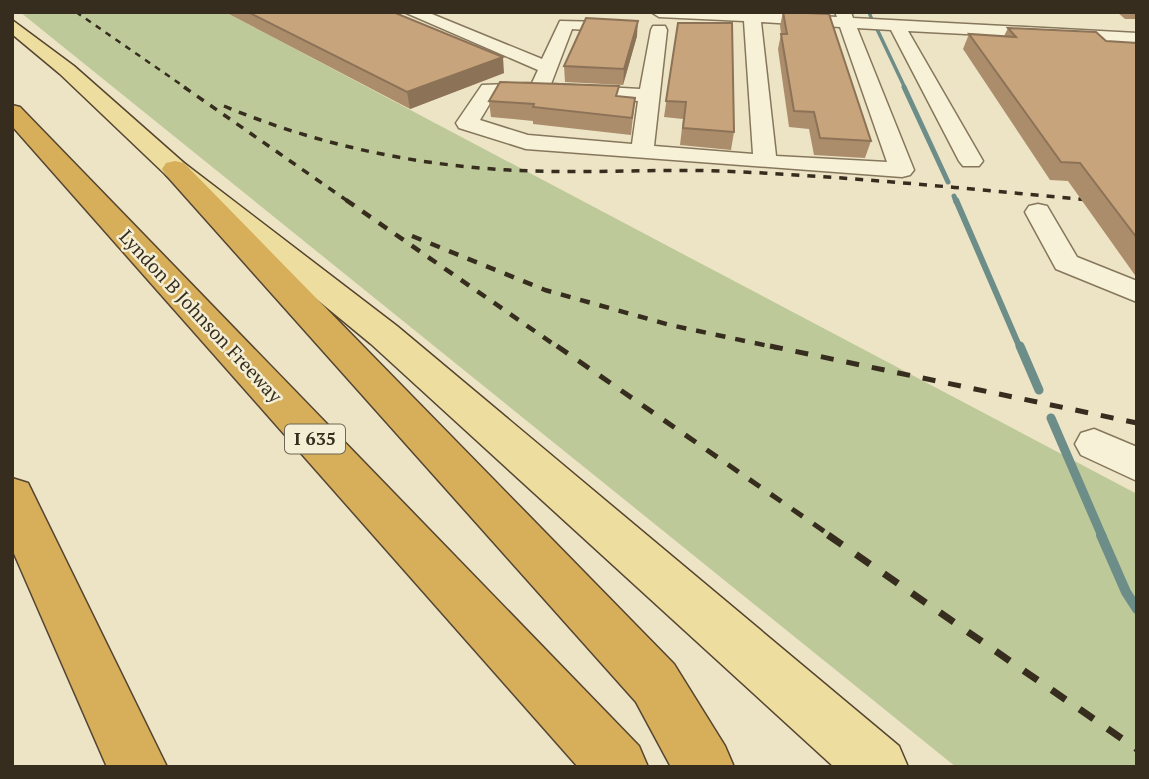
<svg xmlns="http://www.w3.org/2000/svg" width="1149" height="779" viewBox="0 0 1149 779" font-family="'PT Serif',serif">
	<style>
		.green { fill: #bec999 }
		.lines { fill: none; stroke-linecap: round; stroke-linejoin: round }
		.stream-far4 { stroke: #6d8d89; stroke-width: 3.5 }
		.stream-far3 { stroke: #6d8d89; stroke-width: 5 }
		.stream-far2 { stroke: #6d8d89; stroke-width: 6 }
		.stream-far1 { stroke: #6d8d89; stroke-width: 9 }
		.stream { stroke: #6d8d89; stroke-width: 10 }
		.minor-casing { stroke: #86775c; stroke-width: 3 }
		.major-casing { stroke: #544430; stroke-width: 3 }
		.highway-casing { stroke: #544430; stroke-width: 3 }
		.minor { fill: #f7f1d7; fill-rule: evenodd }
		.major { fill: #eddd9e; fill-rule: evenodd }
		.highway { fill: #d7ae5a; fill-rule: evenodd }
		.rail-far4 { stroke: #362d1f; stroke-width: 2.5; stroke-dasharray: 6 6; stroke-linecap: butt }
		.rail-far3 { stroke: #362d1f; stroke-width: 3.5; stroke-dasharray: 8 8; stroke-linecap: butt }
		.rail-far2 { stroke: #362d1f; stroke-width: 4.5; stroke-dasharray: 10 10; stroke-linecap: butt }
		.rail-far1 { stroke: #362d1f; stroke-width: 5; stroke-dasharray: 13 13; stroke-linecap: butt }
		.rail { stroke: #362d1f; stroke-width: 7; stroke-dasharray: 17 17; stroke-linecap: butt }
		.wall { fill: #ac8d6b }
		.shaded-wall { fill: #8c7357 }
		.building { fill: #c8a47c; stroke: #8c7357; stroke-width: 2 }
		.labels { text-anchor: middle; stroke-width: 5; stroke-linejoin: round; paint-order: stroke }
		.shield { fill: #f4eed4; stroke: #6f6755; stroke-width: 2 }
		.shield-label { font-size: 18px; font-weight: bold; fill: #362d1f }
		.street-label { font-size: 19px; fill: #362d1f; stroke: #f4eed4 }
	</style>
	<rect width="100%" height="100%" fill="#ece4c5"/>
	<!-- green -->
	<polygon class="green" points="20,12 225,12 1137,494 1137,767 956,767"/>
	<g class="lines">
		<!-- stream-far4 -->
		<g class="stream-far4">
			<polyline points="869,12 872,20"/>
			<polyline points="876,27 905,88"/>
		</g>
		<!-- stream-far3 -->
		<g class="stream-far3">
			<polyline points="904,87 948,182"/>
			<polyline points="954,196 956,202"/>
		</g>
		<!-- stream-far2 -->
		<polyline class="stream-far2" points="956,200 1020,348"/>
		<!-- stream-far1 -->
		<g class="stream-far1">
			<polyline points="1020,346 1039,390"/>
			<polyline points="1051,418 1102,536"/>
		</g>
		<!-- stream -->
		<polyline class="stream" points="1101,535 1126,592 1137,609"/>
		<defs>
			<g id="minor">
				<path d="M404,12H427L542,59L560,21L607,22L609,26L601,31L572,29L551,84L640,89L651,30L653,26H665L667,30L654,146L753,154L744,21L659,17L651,12H752L837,17L835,12H851L853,18L1137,33V43L908,31L983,161L979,166H963L959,161L891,30L857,28L914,170L910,175L902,177L526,149L459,128L456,123L482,85L532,83L538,70ZM761,22L840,27L887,162L776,156ZM495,95L638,101L632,144L528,135L480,120Z"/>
				<polygon points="1038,204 1047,206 1077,257 1137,281 1137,302 1056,269 1025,212 1029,206"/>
				<polygon points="1094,429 1137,447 1137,481 1081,455 1075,444 1081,433"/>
			</g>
			<polygon id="major" points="12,20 74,66 184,163 397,326 899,746 908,767 834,767 371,344 166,175 60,74 12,34"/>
			<g id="highway">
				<polygon points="12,105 20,107 639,746 648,767 578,767 12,126"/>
				<polygon points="175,161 184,163 674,664 725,746 734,767 671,767 636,702 166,175 162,169 166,163"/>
				<polygon points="12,478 28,483 167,767 107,767 12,549"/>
			</g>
		</defs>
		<!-- minor casing -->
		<use href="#minor" class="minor-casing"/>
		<!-- major casing -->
		<use href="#major" class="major-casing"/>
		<!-- highway casing -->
		<use href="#highway" class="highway-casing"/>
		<!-- minor -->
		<use href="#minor" class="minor"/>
		<!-- major -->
		<use href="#major" class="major"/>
		<!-- highway -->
		<use href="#highway" class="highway"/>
		<!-- rail-far4 -->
		<polyline class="rail-far4" points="76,12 186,88"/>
		<!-- rail-far3 -->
		<g class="rail-far3">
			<polyline points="184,87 349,202"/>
			<path d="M224,106C322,147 427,168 533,171C595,173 657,169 719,171C849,176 980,190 1110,202"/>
		</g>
		<!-- rail-far2 -->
		<g class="rail-far2">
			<polyline points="346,200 559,348"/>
			<polyline points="1090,200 1137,204"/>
			<polyline points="412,236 545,290 670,325 778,348"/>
		</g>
		<!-- rail-far1 -->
		<g class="rail-far1">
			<polyline points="557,346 831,536"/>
			<polyline points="770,346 1137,423"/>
		</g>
		<!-- rail -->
		<polyline class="rail" points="828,535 1137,749"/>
	</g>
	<!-- wall -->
	<g class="wall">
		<polygon points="225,12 393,12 504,73 410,109"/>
		<polygon points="783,12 871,141 865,158 814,155 809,129 789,127 778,49 781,34 780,26"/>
		<polygon points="1117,12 1137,12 1137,19 1125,19"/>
		<polygon points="678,23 734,132 731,150 680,145 683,119 664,117"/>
		<polygon points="1008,28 1106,41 1137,43 1137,278 1068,181 1050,180 963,49 969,34 1004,36"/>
		<polygon points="637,36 623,85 565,82 564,66"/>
		<polygon points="618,97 635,98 631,135 533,124 533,121 491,117 489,101"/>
	</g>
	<!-- shaded-wall -->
	<g class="shaded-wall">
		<polygon points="638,21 637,36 623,85 624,69"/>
		<polygon points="503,57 504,73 410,109 407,92"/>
	</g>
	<!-- building -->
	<g class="building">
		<polygon points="248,12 393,12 503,57 407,92"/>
		<polygon points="783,12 829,14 871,141 820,138 814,112 794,111 781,34 787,34"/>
		<polygon points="586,18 638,21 624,69 564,66"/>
		<polygon points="678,23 732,23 734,132 683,128 686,102 666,101"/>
		<polygon points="1008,28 1096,32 1106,41 1137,43 1137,238 1080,163 1061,162 969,34 1016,37"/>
		<polygon points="500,82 619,86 616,96 635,98 632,118 533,107 534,104 489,101"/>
	</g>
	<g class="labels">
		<!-- shield labels -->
		<rect class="shield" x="285" y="424.5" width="60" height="29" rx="5"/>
		<g class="shield-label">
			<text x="315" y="445">I 635</text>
		</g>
		<!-- street labels -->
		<g class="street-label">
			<text transform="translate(201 316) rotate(47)" y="7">Lyndon B Johnson Freeway</text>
		</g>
	</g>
	<!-- border -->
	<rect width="1149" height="779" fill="none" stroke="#362d1f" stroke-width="28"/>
</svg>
